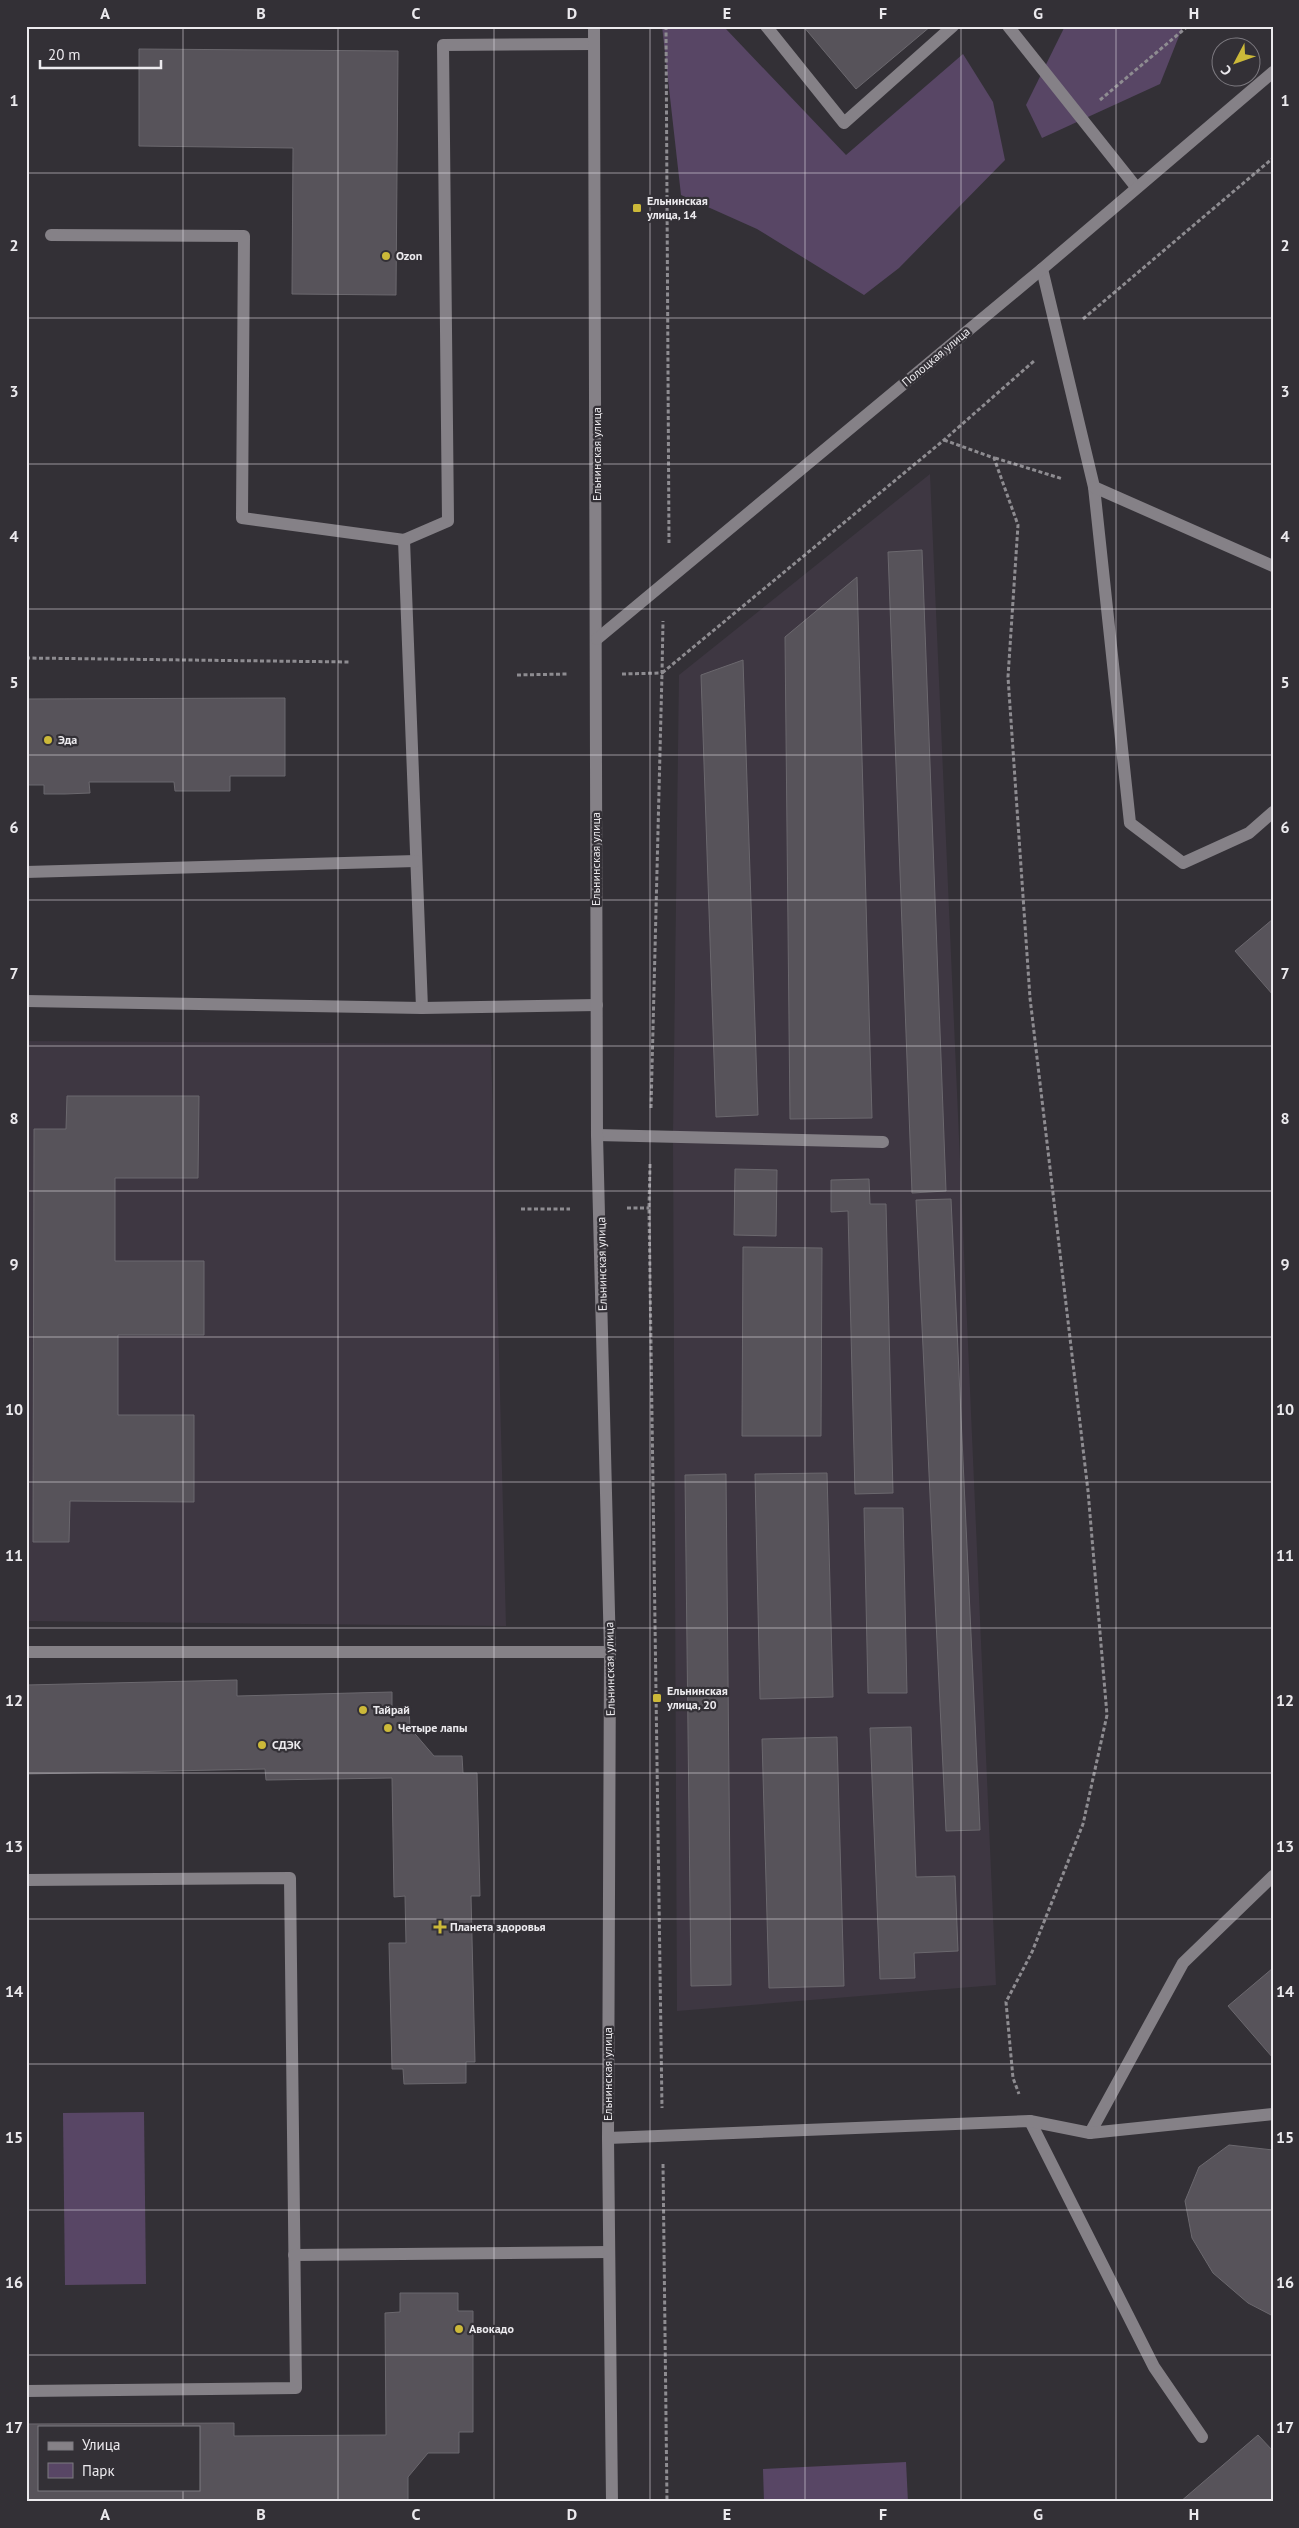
<svg xmlns="http://www.w3.org/2000/svg" width="1299" height="2528" viewBox="0 0 1299 2528" font-family="'PT Sans',sans-serif">
	<style>
		.built { fill: #3e3742 }
		.green { fill: #584665 }
		.building { fill: #57535a; stroke: #6b686e; fill-rule: evenodd }
		.lines { fill: none; stroke-linecap: round; stroke-linejoin: round }
		.path { stroke: #8e8c91; stroke-width: 3; stroke-dasharray: 4 2.5; stroke-linecap: butt }
		.service { stroke: #858187; stroke-width: 12 }
		.tertiary { stroke: #858187; stroke-width: 12 }
		.grid { fill: none; stroke: #eceaee; stroke-width: 1; stroke-opacity: 0.55 }
		.poi-dot { fill: #ccb939; stroke: #333036; stroke-width: 2 }
		.labels { text-anchor: middle; stroke-width: 4.5; stroke-linejoin: round; paint-order: stroke }
		.poi-label { font-size: 12px; font-weight: bold; fill: #eceaee; stroke: #333036; text-anchor: start }
		.street-label { font-size: 12px; fill: #eceaee; stroke: #333036 }
		.neatline { fill: none; stroke: #eceaee; stroke-width: 2 }
		.grid-label { font-size: 16px; text-anchor: middle; font-weight: bold; fill: #eceaee }
	</style>
	<rect width="100%" height="100%" fill="#333036"/>
	<!-- built -->
	<g class="built">
		<polygon points="930,474 996,1985 677,2011 673,1136 679,675"/>
		<polygon points="26,1041 491,1044 506,1626 26,1621"/>
	</g>
	<!-- green -->
	<g class="green">
		<polygon points="662,26 726,26 726,29 846,155 963,54 993,102 1005,160 899,268 864,295 757,229 681,195"/>
		<polygon points="1065,26 1183,26 1160,84 1042,138 1026,105"/>
		<polygon points="144,2112 146,2284 65,2285 63,2113"/>
		<polygon points="906,2462 908,2502 764,2502 763,2469"/>
	</g>
	<!-- building -->
	<g class="building">
		<polygon points="803,26 931,26 856,89"/>
		<polygon points="139,49 398,51 396,295 292,294 293,148 139,146"/>
		<polygon points="922,550 946,1191 912,1193 888,552"/>
		<polygon points="857,577 872,1118 790,1119 785,637"/>
		<polygon points="743,660 758,1115 716,1117 701,675"/>
		<polygon points="285,698 285,776 230,776 230,791 175,791 174,782 89,782 90,793 65,794 44,794 44,785 26,785 26,699"/>
		<polygon points="1273,919 1273,995 1235,951"/>
		<polygon points="67,1096 199,1096 198,1178 115,1178 115,1261 204,1261 204,1335 118,1335 118,1415 194,1415 194,1502 70,1501 69,1542 33,1542 34,1129 66,1129"/>
		<polygon points="735,1169 777,1170 776,1236 734,1235"/>
		<polygon points="869,1179 870,1204 886,1204 893,1493 855,1494 848,1211 831,1212 831,1180"/>
		<polygon points="951,1199 980,1830 946,1831 916,1200"/>
		<polygon points="743,1247 822,1248 821,1436 742,1436"/>
		<polygon points="827,1473 833,1697 760,1699 755,1474"/>
		<polygon points="726,1474 731,1985 691,1986 685,1475"/>
		<polygon points="864,1508 903,1508 907,1693 868,1693"/>
		<polygon points="237,1680 237,1696 392,1692 392,1707 409,1707 410,1728 434,1756 462,1756 463,1773 477,1773 480,1896 471,1896 475,2062 466,2062 466,2083 404,2084 403,2069 392,2069 389,1943 406,1943 405,1896 394,1897 392,1778 266,1780 265,1769 26,1774 26,1685"/>
		<polygon points="911,1727 916,1877 955,1876 958,1951 914,1953 915,1978 880,1979 870,1728"/>
		<polygon points="837,1737 844,1986 769,1988 762,1739"/>
		<polygon points="1273,1968 1273,2058 1228,2006"/>
		<polygon points="1229,2145 1273,2150 1273,2316 1248,2303 1213,2273 1192,2238 1185,2201 1199,2167"/>
		<path d="M400,2293H458V2311H473V2432H459V2453H428L408,2477V2502H26V2424L234,2423V2436L386,2435L385,2313L400,2312ZM39,2427H199V2489H39Z"/>
		<polygon points="1258,2435 1273,2451 1273,2502 1180,2502"/>
	</g>
	<g class="lines">
		<!-- path -->
		<g class="path">
			<polyline points="666,26 669,543"/>
			<polyline points="1100,100 1188,26"/>
			<polyline points="1083,319 1273,158"/>
			<polyline points="944,440 994,458 1018,525 1008,677 1030,998 1088,1491 1107,1715 1083,1824 1032,1952 1006,2002 1013,2078 1019,2094"/>
			<polyline points="995,458 1063,479"/>
			<polyline points="26,658 349,662"/>
			<polyline points="622,674 662,673 663,621"/>
			<polyline points="517,675 568,674"/>
			<polyline points="651,1108 662,673 944,440 1034,361"/>
			<polyline points="650,1164 649,1208 662,2108"/>
			<polyline points="627,1208 649,1208"/>
			<polyline points="521,1209 570,1209"/>
			<polyline points="663,2164 667,2502"/>
		</g>
		<!-- service -->
		<g class="service">
			<polyline points="766,26 844,123 953,26"/>
			<polyline points="1008,26 1136,187"/>
			<polyline points="51,235 244,236 242,518 404,540 448,521 443,45 594,44"/>
			<polyline points="1042,269 1094,487 1130,823 1183,863 1249,833 1273,812"/>
			<polyline points="1094,487 1273,566"/>
			<polyline points="404,540 422,1008"/>
			<polyline points="26,872 416,861"/>
			<polyline points="26,1001 422,1008 597,1005"/>
			<polyline points="597,1135 883,1142"/>
			<polyline points="26,1652 610,1652"/>
			<polyline points="26,1880 290,1878 296,2388 26,2391"/>
			<polyline points="1030,2121 1154,2367 1202,2437"/>
			<polyline points="1090,2133 1183,1963 1273,1876"/>
			<polyline points="608,2138 1030,2121 1090,2133 1273,2114"/>
			<polyline points="294,2255 609,2252"/>
		</g>
		<!-- tertiary -->
		<g class="tertiary">
			<polyline points="594,26 597,1135 610,1652 608,2138 612,2502"/>
			<polyline points="597,639 1042,269 1273,72"/>
		</g>
	</g>
	<!-- grid -->
	<path class="grid" d="M183,26V2427M338,26V2502M494,26V2502M650,26V2502M805,26V2502M961,26V2502M1116,26V2502M26,173H1273M26,318H1273M26,464H1273M26,609H1273M26,755H1273M26,900H1273M26,1046H1273M26,1191H1273M26,1337H1273M26,1482H1273M26,1628H1273M26,1773H1273M26,1919H1273M26,2064H1273M26,2210H1273M26,2355H1273M183,2489V2502"/>
	<!-- markers -->
	<g class="poi-dot">
		<rect x="632" y="203" width="10" height="10" rx="2.5"/>
		<circle cx="386" cy="256" r="5"/>
		<circle cx="48" cy="740" r="5"/>
		<rect x="652" y="1693" width="10" height="10" rx="2.5"/>
		<circle cx="363" cy="1710" r="5"/>
		<circle cx="388" cy="1728" r="5"/>
		<circle cx="262" cy="1745" r="5"/>
		<path d="M437.5 1919.5h5v5h5v5h-5v5h-5v-5h-5v-5h5z"/>
		<circle cx="459" cy="2329" r="5"/>
	</g>
	<g class="labels">
		<!-- poi labels -->
		<g class="poi-label">
			<text x="647" y="205">Ельнинская<tspan x="647" dy="14">улица, 14</tspan></text>
			<text x="396" y="260">Ozon</text>
			<text x="58" y="744">Эда</text>
			<text x="667" y="1695">Ельнинская<tspan x="667" dy="14">улица, 20</tspan></text>
			<text x="373" y="1714">Тайрай</text>
			<text x="398" y="1732">Четыре лапы</text>
			<text x="272" y="1749">СДЭК</text>
			<text x="450" y="1931">Планета здоровья</text>
			<text x="469" y="2333">Авокадо</text>
		</g>
		<!-- street labels -->
		<g class="street-label">
			<text transform="translate(936 357) rotate(-40)" y="4">Полоцкая улица</text>
			<text transform="translate(597 454) rotate(-90)" y="4">Ельнинская улица</text>
			<text transform="translate(596 859) rotate(-90)" y="4">Ельнинская улица</text>
			<text transform="translate(602 1264) rotate(-91)" y="4">Ельнинская улица</text>
			<text transform="translate(610 1669) rotate(-91)" y="4">Ельнинская улица</text>
			<text transform="translate(608 2074) rotate(-90)" y="4">Ельнинская улица</text>
		</g>
	</g>
	<!-- border -->
	<rect width="1299" height="2528" fill="none" stroke="#333036" stroke-width="55"/>
	<!-- legend -->
	<rect x="38" y="2426" width="162" height="65" fill="#333036" stroke="#7d7a80"/>
	<rect x="48" y="2442" width="25" height="8" fill="#858187" stroke="#7d7a80"/>
	<text x="82" y="2450" font-size="15" fill="#eceaee">Улица</text>
	<rect x="48" y="2463" width="25" height="15" fill="#584665" stroke="#7d7a80"/>
	<text x="82" y="2476" font-size="15" fill="#eceaee">Парк</text>
	<!-- north arrow -->
	<g transform="translate(1236 62) rotate(229)"><circle r="24" fill="#333036" stroke="#7d7a80"/>
	<path d="M0-4L9 19L0 12L-9 19Z" fill="#ccb939"/>
	<text y="-8" font-size="14" font-weight="bold" text-anchor="middle" fill="#eceaee">С</text>
	</g>
	<!-- scale -->
	<path d="M40 60v8h121v-8" fill="none" stroke="#eceaee" stroke-width="2.5"/>
	<text x="48" y="60" font-size="15" fill="#eceaee" stroke="#333036" stroke-width="4" paint-order="stroke">20 m</text>
	<rect x="28" y="28" width="1244" height="2472" class="neatline"/>
	<g class="grid-label">
		<text x="105" y="19">A</text>
		<text x="261" y="19">B</text>
		<text x="416" y="19">C</text>
		<text x="572" y="19">D</text>
		<text x="727" y="19">E</text>
		<text x="883" y="19">F</text>
		<text x="1038" y="19">G</text>
		<text x="1194" y="19">H</text>
		<text x="14" y="106">1</text>
		<text x="1285" y="106">1</text>
		<text x="14" y="251">2</text>
		<text x="1285" y="251">2</text>
		<text x="14" y="397">3</text>
		<text x="1285" y="397">3</text>
		<text x="14" y="542">4</text>
		<text x="1285" y="542">4</text>
		<text x="14" y="688">5</text>
		<text x="1285" y="688">5</text>
		<text x="14" y="833">6</text>
		<text x="1285" y="833">6</text>
		<text x="14" y="979">7</text>
		<text x="1285" y="979">7</text>
		<text x="14" y="1124">8</text>
		<text x="1285" y="1124">8</text>
		<text x="14" y="1270">9</text>
		<text x="1285" y="1270">9</text>
		<text x="14" y="1415">10</text>
		<text x="1285" y="1415">10</text>
		<text x="14" y="1561">11</text>
		<text x="1285" y="1561">11</text>
		<text x="14" y="1706">12</text>
		<text x="1285" y="1706">12</text>
		<text x="14" y="1852">13</text>
		<text x="1285" y="1852">13</text>
		<text x="14" y="1997">14</text>
		<text x="1285" y="1997">14</text>
		<text x="14" y="2143">15</text>
		<text x="1285" y="2143">15</text>
		<text x="14" y="2288">16</text>
		<text x="1285" y="2288">16</text>
		<text x="14" y="2433">17</text>
		<text x="1285" y="2433">17</text>
		<text x="105" y="2520">A</text>
		<text x="261" y="2520">B</text>
		<text x="416" y="2520">C</text>
		<text x="572" y="2520">D</text>
		<text x="727" y="2520">E</text>
		<text x="883" y="2520">F</text>
		<text x="1038" y="2520">G</text>
		<text x="1194" y="2520">H</text>
	</g>
</svg>
